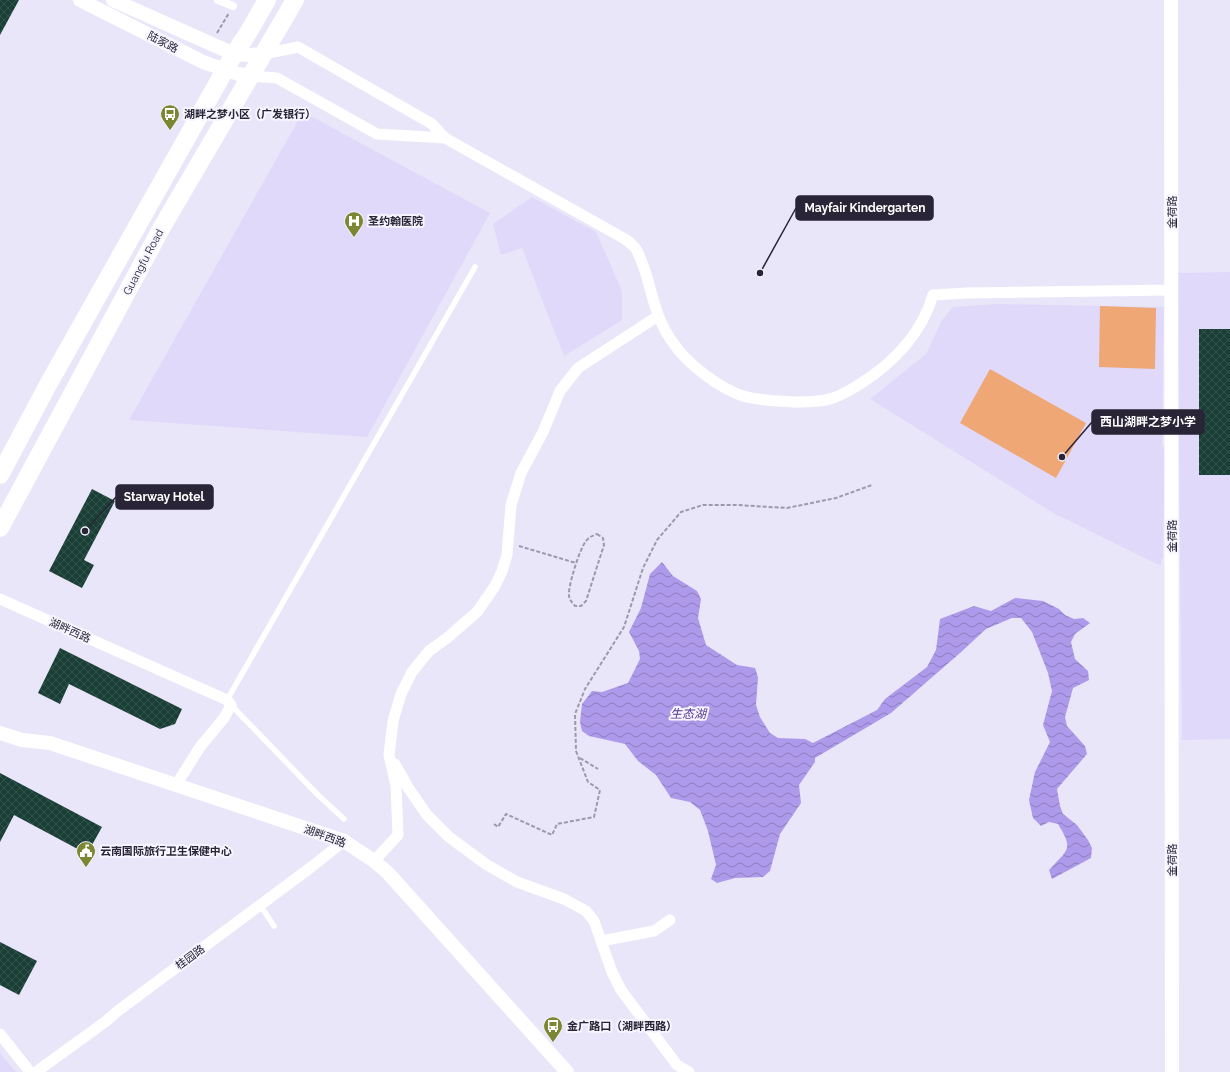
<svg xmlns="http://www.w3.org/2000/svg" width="1230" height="1072" viewBox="0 0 1230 1072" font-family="Raleway,'Noto Sans SC',sans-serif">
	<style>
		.built { fill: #e0d9fa }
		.pitch { fill: #efa776 }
		.water { fill: url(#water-waves) }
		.building { fill: url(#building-cross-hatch) }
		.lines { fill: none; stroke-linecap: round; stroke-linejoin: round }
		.path { stroke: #9d99ac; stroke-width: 2; stroke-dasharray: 4 2; stroke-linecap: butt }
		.service { stroke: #fff; stroke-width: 5.5 }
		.pedestrian { stroke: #fff; stroke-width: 8 }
		.minor { stroke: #fff; stroke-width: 11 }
		.tertiary { stroke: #fff; stroke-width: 14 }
		.primary { stroke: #fff; stroke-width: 18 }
		.labels { text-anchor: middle; stroke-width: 4; stroke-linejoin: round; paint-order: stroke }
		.street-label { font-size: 11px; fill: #292537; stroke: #f7f5ff }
		.poi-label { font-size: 11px; font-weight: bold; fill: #292537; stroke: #f7f5ff; text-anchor: start }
		.water-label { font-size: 12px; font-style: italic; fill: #553692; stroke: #f7f5ff }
		.leader { fill: none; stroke: #292537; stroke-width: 1.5 }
		.callout-dot { fill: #292537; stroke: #f7f5ff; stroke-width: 1.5 }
		.callout { fill: #292537; stroke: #292537; stroke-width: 1.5 }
		.callout-label { font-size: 12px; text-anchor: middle; font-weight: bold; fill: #fff }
	</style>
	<defs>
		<pattern id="water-waves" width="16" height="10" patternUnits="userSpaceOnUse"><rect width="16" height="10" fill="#ae9aea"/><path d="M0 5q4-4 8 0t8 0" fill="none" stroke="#8e7dbe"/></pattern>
		<pattern id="building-cross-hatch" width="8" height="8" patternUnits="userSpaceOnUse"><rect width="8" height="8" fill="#1a3f36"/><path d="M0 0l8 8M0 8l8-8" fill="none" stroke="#33524b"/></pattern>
	</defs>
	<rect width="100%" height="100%" fill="#eae6f9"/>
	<!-- built -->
	<g class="built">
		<polygon points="303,112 490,213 367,437 129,420"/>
		<polygon points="532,197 596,232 622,291 622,320 564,356 522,248 501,255 493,224"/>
		<polygon points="1230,272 1230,739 1182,740 1177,273"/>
		<polygon points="996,304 1164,307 1162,446 1165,448 1163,559 1161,559 1161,566 1055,514 870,399 926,354 942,320 953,307"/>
		<polygon points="0,1053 16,1072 0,1072"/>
	</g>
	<!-- pitch -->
	<g class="pitch">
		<polygon points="1100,306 1156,308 1155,369 1099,367"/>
		<polygon points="990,369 1086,423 1056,478 960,423"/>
	</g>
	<!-- water -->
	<path class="water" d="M662,562L673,576L697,591L701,599L698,618L706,645L737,665L755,668L758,677L756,705L760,717L770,733L778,738L805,739L813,743L877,710L885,699L927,667L936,650L940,619L974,606L991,611L1015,598L1043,601L1059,609L1065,615L1074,619L1083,618L1090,623L1075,634L1071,642L1075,659L1088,671L1089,680L1073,688L1065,717L1067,726L1085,746L1087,754L1057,789L1060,806L1063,814L1077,825L1088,840L1092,848L1091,858L1052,879L1049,870C1068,849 1074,850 1058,824L1049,822L1041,826L1033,818L1029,800L1035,772L1050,742L1043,725L1052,691L1048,673L1032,632L1021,618H1012L986,629L960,653L891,713L815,758V762L799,785L801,803L780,834L770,871L763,877L735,878L717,883L711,879L716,865L708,831L700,810L690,802L671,798L656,775L638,761L625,744L589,736L582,731L580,722L582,704L592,691L602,692L628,683L640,659L639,651L629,632L641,608L650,574Z"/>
	<!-- building -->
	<g class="building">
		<polygon points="0,0 19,0 0,35"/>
		<rect x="1199" y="329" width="31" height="146"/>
		<polygon points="92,489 115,501 84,560 94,565 82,588 49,571"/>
		<polygon points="60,648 182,709 175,724 160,729 69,684 60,704 38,693"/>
		<polygon points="0,773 102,827 87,854 14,815 0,842"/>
		<polygon points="0,942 37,961 19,995 0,985"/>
	</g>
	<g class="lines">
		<!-- path -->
		<g class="path">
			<polyline points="217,33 229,13"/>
			<path d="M597,534L603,538L604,545L586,601L581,606H575C572,602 569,600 569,595C568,586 580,548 586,541C589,537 592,536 597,534Z"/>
			<polyline points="519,546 576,563"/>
			<polyline points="580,758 598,769"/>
			<polyline points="494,824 498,827 506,814 552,835 557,824 594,817 600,790 588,782 576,751 575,714 585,689 624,627 643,568 657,540 681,512 703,505 737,505 787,508 836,498 872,485"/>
		</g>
		<!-- service -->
		<g class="service">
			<polyline points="227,700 475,267"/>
			<polyline points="231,705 318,795 344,819"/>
			<polyline points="260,905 274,926"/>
		</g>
		<!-- pedestrian -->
		<polyline class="pedestrian" points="218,0 233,6"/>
		<!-- minor -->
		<g class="minor">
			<path d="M264,54L298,47L432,124L445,138L625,239C629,242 633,245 636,249C641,258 644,268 647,277C653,300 659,325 674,344C687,364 721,389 743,396C760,401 777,401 794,402C806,402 822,402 833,398C843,395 852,389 860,384C893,363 922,333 933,295L967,293L1172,290"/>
			<polyline points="251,76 277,78 377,134 445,138"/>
			<polyline points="0,599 227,700 231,705 224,718 200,747 176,785"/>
			<polyline points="395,764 409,789 427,815 449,837 487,865 517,882 564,899 586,911 594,921 612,972 621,990 677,1065 689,1072"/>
			<polyline points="374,861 398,835 396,785 389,755 393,721 401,694 412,672 429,651 447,638 477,612 495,586 502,571 507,555 511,505 521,473 543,432 560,391 578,368 658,316"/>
			<polyline points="601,941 654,931 670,920"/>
			<polyline points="0,1034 30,1072"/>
			<polyline points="36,1072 105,1022 119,1010 310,868 344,841"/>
		</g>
		<!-- tertiary -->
		<g class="tertiary">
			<polyline points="80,0 203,62 238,74 251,76"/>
			<polyline points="113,0 234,54 249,55 264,54"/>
			<polyline points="1171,0 1172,1072"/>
			<polyline points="0,733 22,740 50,743 344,841 374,861 388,873 567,1072"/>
		</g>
		<!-- primary -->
		<g class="primary">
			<polyline points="0,475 49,383 234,54 248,33 267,0"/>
			<polyline points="0,528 162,227 295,0"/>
		</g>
	</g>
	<!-- icons -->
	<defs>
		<symbol id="bus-pin" viewBox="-11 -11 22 30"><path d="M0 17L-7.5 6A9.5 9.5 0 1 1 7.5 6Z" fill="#7d8632" stroke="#f7f5ff"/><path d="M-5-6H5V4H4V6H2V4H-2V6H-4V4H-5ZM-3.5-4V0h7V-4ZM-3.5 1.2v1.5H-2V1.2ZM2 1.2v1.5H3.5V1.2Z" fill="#fff"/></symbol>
		<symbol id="hospital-pin" viewBox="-11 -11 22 30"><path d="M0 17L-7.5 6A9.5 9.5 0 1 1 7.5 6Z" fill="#7d8632" stroke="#f7f5ff"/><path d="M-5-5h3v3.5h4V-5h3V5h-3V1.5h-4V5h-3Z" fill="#fff"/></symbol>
		<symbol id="civic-pin" viewBox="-11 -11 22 30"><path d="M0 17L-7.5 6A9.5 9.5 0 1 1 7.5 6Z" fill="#7d8632" stroke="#f7f5ff"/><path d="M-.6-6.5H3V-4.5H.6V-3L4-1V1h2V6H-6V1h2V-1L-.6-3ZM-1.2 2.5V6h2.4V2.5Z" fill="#fff"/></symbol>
	</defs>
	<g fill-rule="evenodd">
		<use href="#bus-pin" x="159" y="103" width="22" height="30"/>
		<use href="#hospital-pin" x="343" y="210" width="22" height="30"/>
		<use href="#civic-pin" x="75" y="840" width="22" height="30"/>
		<use href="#bus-pin" x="542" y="1015" width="22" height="30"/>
	</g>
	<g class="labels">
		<!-- street labels -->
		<g class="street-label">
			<text transform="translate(163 42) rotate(27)" y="4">陆家路</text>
			<text transform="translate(1172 212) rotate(-90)" y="4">金荷路</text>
			<text transform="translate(143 262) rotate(-62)" y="4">Guangfu Road</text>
			<text transform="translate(1172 536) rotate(-90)" y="4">金荷路</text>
			<text transform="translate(70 630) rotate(24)" y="4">湖畔西路</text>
			<text transform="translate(325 836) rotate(20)" y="4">湖畔西路</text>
			<text transform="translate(1172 860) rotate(-90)" y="4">金荷路</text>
			<text transform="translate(190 957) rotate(-36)" y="4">桂园路</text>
		</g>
		<!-- poi labels -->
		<g class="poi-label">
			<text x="184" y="118">湖畔之梦小区（广发银行）</text>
			<text x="368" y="225">圣约翰医院</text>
			<text x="100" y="855">云南国际旅行卫生保健中心</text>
			<text x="567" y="1030">金广路口（湖畔西路）</text>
		</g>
		<!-- water labels -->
		<g class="water-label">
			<text x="688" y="718">生态湖</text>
		</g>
	</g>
	<!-- callouts -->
	<path class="leader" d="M760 273L796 208M1062 457L1092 422M85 531L116 497"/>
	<g class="callout-dot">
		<circle cx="760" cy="273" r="4"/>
		<circle cx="1062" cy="457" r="4"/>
		<circle cx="85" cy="531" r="4"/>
	</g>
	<g class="callout">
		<rect x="796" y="196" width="137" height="24" rx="4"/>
		<rect x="1092" y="410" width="112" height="24" rx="4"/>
		<rect x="116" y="485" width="97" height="24" rx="4"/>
	</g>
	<g class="callout-label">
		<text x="865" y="212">Mayfair Kindergarten</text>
		<text x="1148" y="426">西山湖畔之梦小学</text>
		<text x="164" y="501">Starway Hotel</text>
	</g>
</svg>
